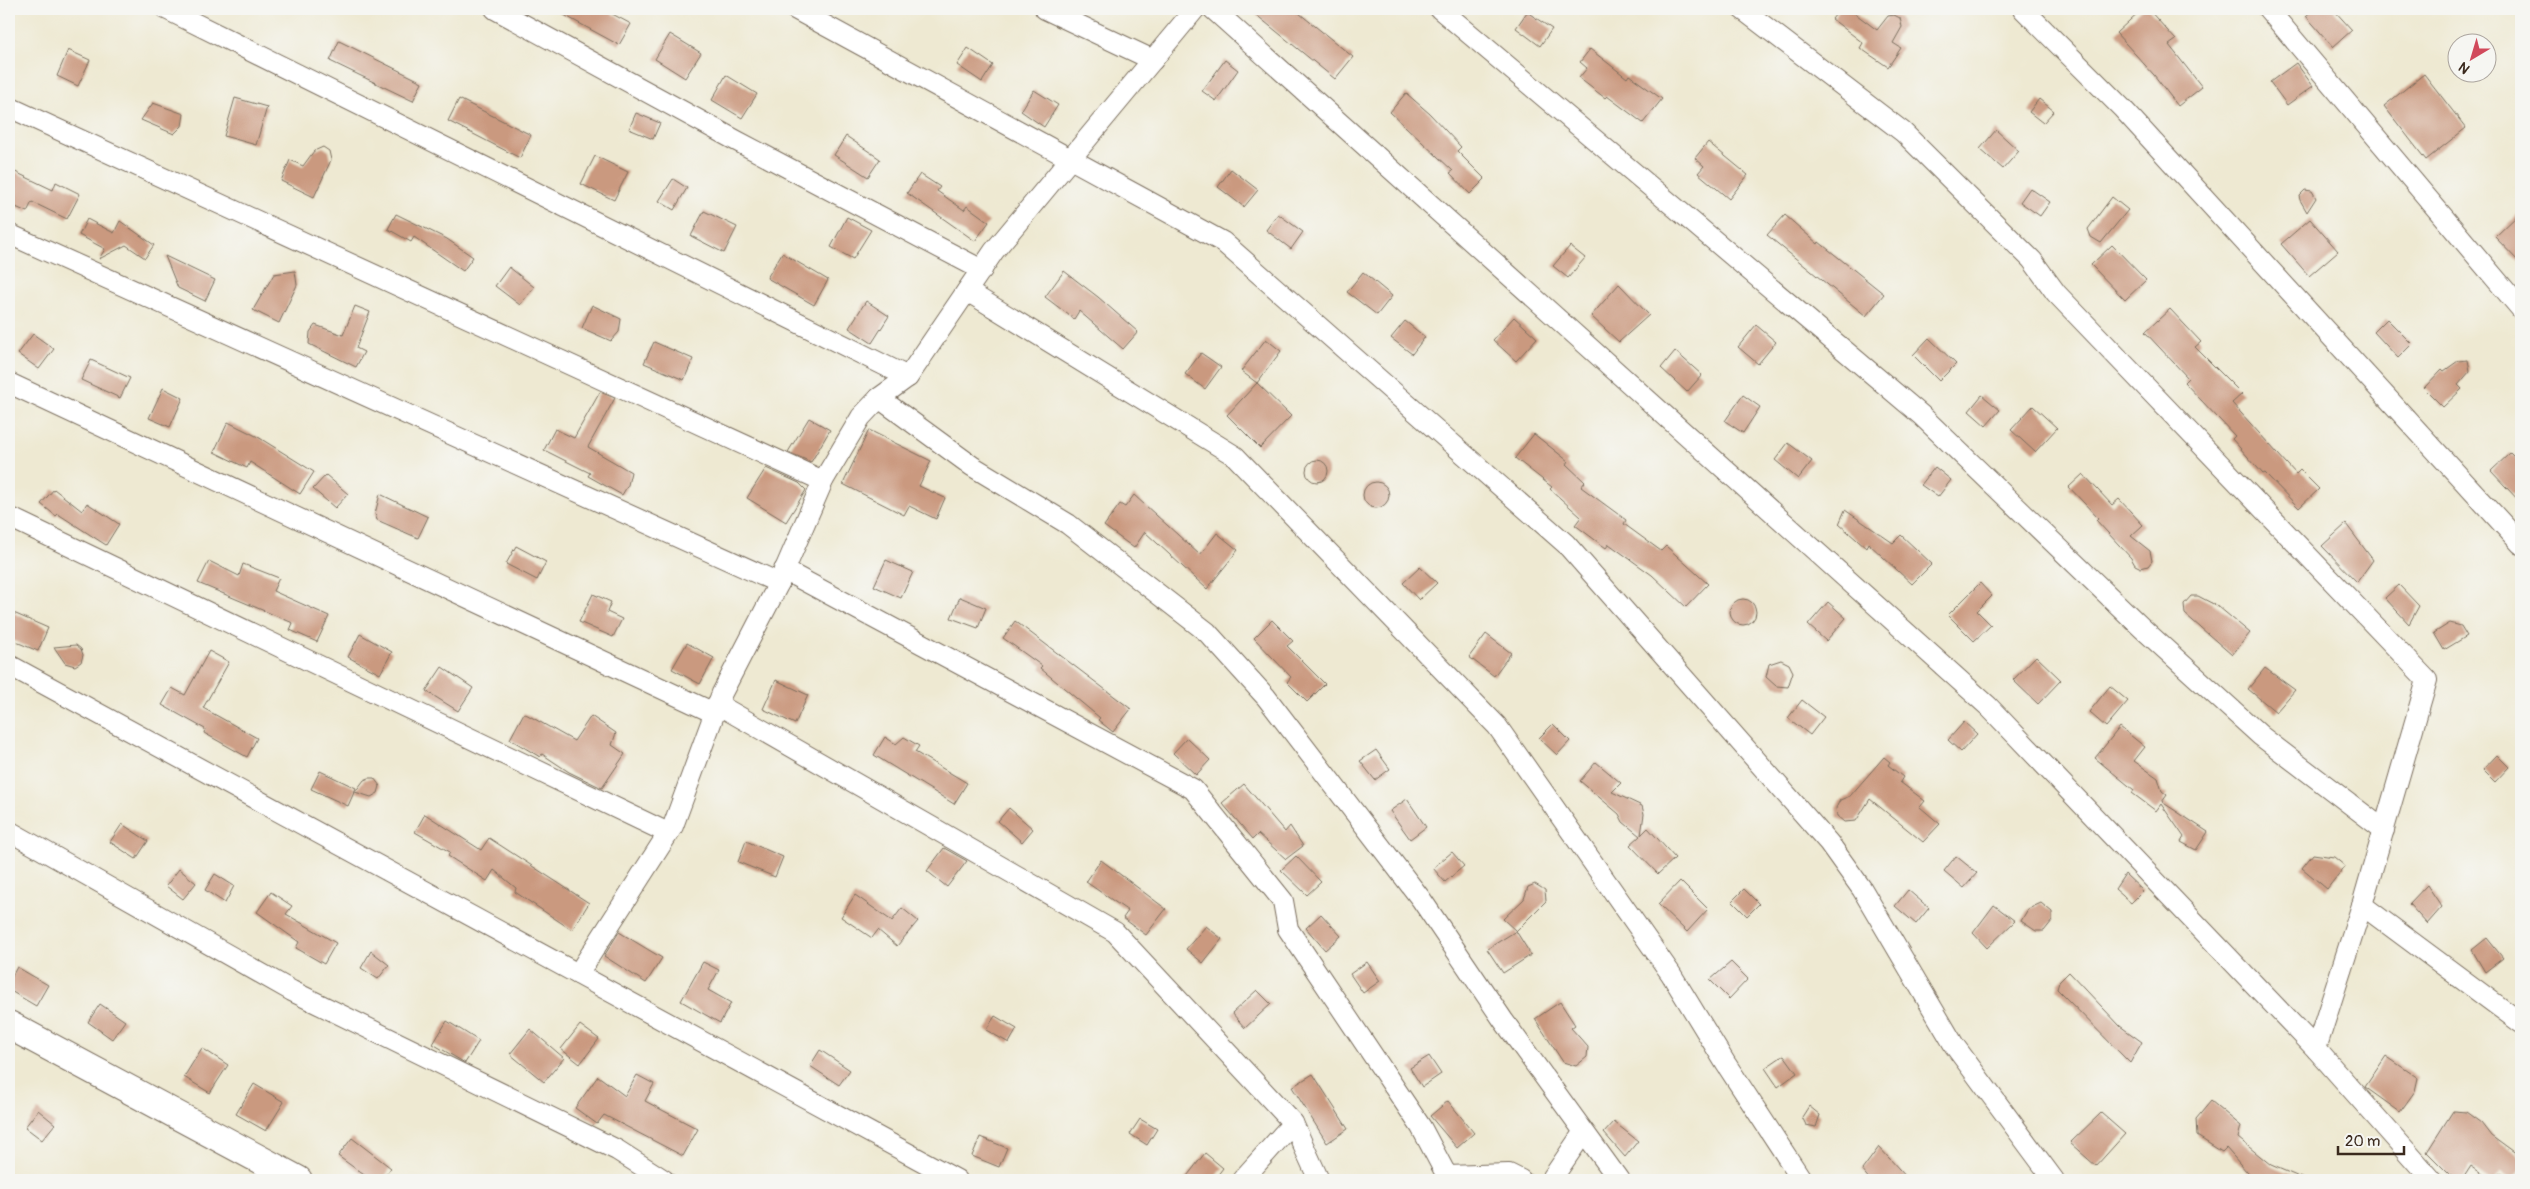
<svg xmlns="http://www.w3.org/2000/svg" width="2530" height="1189" viewBox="0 0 2530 1189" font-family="Pangolin,sans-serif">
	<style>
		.building { fill: #ca997f }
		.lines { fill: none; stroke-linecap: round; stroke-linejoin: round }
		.street-casing { stroke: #7a6d5d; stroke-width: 22 }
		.secondary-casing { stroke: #7a6d5d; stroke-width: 30 }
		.street { stroke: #fff; stroke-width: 20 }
		.secondary { stroke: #fff; stroke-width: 28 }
	</style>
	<rect width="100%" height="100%" fill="#f6f6f2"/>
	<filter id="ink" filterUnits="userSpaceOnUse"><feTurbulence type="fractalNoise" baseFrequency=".02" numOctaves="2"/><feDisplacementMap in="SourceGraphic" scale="10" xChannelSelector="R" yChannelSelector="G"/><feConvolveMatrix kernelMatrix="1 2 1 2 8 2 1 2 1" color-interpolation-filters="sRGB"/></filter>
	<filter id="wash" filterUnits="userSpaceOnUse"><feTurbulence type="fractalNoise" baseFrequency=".0096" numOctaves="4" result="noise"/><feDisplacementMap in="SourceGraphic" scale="20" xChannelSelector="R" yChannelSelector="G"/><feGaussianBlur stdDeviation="1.12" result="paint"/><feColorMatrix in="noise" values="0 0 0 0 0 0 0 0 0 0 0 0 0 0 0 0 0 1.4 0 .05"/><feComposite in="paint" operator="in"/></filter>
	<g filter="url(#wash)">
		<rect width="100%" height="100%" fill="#eee9d2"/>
		<g id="blocks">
			<!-- building -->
			<g class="building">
				<polygon points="553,9 603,9 631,24 619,45"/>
				<polygon points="1249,9 1294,9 1353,57 1335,79"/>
				<polygon points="1840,9 1849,9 1877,30 1888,16 1894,15 1900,18 1902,27 1893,43 1901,48 1888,67 1860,48 1863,43 1832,19"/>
				<polygon points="2142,9 2148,9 2176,40 2169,45 2202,87 2178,106 2154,75 2116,33"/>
				<polygon points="2314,9 2333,9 2352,30 2333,47 2306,16"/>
				<polygon points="1527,12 1552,29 1540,46 1516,28"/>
				<polygon points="670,34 701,53 685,78 655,59"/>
				<polygon points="339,41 422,82 413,101 330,61"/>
				<polygon points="968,48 993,65 982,82 957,65"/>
				<polygon points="1590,49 1627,78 1629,75 1662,99 1643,123 1607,96 1605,98 1579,78 1587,68 1580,62"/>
				<polygon points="68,50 90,60 78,86 57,76"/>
				<polygon points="1225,60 1238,70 1216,101 1202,91"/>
				<polygon points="2296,63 2313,86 2287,105 2270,82"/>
				<polygon points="2424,74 2466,128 2426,160 2384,106"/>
				<polygon points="726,75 757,94 742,118 712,100"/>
				<polygon points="1034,90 1058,105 1044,127 1021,111"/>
				<polygon points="1406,93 1430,114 1461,147 1457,151 1485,179 1470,194 1450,173 1453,171 1390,112"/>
				<polygon points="235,98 267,107 256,145 224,136"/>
				<polygon points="459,99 531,135 520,158 448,121"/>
				<polygon points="2039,99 2054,111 2043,123 2029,112"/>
				<polygon points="153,103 184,114 182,126 174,134 141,120"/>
				<polygon points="636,113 660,123 653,139 629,129"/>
				<polygon points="1996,130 2019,151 2003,169 1980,149"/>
				<polygon points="846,136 880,159 868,177 834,155"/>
				<polygon points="1708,142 1748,175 1729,199 1698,173 1704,166 1695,158"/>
				<polygon points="323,147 329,151 331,160 314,197 281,181 290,160 303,166 314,151"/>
				<polygon points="595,156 628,172 614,200 581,184"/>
				<polygon points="9,169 53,190 56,182 80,194 67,219 32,202 27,212 9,204"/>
				<polygon points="1231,169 1258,190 1244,207 1218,187"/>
				<polygon points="920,174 940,187 937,191 964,210 967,206 989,222 975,241 907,193"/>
				<polygon points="673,179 687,188 674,210 659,201"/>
				<polygon points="2030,188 2050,202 2040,216 2020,202"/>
				<polygon points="2305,190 2312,191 2316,198 2307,212 2300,200 2299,196"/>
				<polygon points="2112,197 2128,210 2101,243 2091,237 2088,229"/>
				<polygon points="704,211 737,227 724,253 691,236"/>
				<polygon points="2521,212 2521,264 2495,237"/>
				<polygon points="396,214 447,239 473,257 463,271 414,237 411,242 388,229"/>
				<polygon points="1278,214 1303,232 1291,249 1266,230"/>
				<polygon points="1785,215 1818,244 1819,242 1884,294 1866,316 1767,235"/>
				<polygon points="847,217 871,230 853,259 831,247"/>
				<polygon points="87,219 114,233 120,221 154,245 145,258 126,245 99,259 105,249 79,235"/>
				<polygon points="2310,219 2338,251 2309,276 2281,244"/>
				<polygon points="2112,245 2146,280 2125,300 2091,265"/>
				<polygon points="1570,246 1585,258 1568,278 1553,266"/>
				<polygon points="782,253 828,280 814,305 767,278"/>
				<polygon points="165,256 215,280 205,301 178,288"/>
				<polygon points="509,267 534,287 520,305 495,286"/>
				<polygon points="295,271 297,285 279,323 253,310 274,274"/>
				<polygon points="1064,271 1098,297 1138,332 1123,349 1079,311 1074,319 1045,297"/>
				<polygon points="1363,272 1392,296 1377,315 1347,292"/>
				<polygon points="1619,284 1649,315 1619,342 1591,316"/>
				<polygon points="866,301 889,316 872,343 849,328"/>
				<polygon points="592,305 621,319 619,332 611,341 582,328"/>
				<polygon points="355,306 370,312 356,348 364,352 356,367 309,344 310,332 315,325 343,335"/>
				<polygon points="2170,309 2201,342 2195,347 2242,394 2232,403 2296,474 2300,470 2319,489 2299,508 2265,473 2263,474 2232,439 2235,436 2184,382 2188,378 2145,332"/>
				<polygon points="1514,317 1537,338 1516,361 1493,340"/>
				<polygon points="2387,319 2412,344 2398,358 2374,332"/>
				<polygon points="1405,321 1425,337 1412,354 1391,338"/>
				<polygon points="1756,325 1776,342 1758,364 1738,347"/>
				<polygon points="33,334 54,349 39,369 18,354"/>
				<polygon points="1929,338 1956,364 1939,381 1913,355"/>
				<polygon points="1266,339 1281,351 1257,383 1241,371"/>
				<polygon points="654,342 693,359 684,380 644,363"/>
				<polygon points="1675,351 1702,375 1687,392 1661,368"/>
				<polygon points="1201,353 1221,367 1205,389 1185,374"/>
				<polygon points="91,360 130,378 120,398 81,380"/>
				<polygon points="2468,360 2470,371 2458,385 2462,389 2443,407 2424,388 2442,369 2444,371 2458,361"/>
				<polygon points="1257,383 1291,416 1260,448 1227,415"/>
				<polygon points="163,388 183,398 170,427 149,418"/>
				<polygon points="600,392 615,398 588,447 631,472 628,485 622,495 588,476 590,473 544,450 555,429 574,438"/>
				<polygon points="1743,395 1760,407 1743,433 1725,421"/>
				<polygon points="1982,395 2000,410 1986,426 1969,411"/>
				<polygon points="2033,406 2057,428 2035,452 2011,430"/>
				<polygon points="809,418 830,430 811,462 788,452"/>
				<polygon points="228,422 258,437 314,472 300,494 250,462 247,468 214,452"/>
				<polygon points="869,430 931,461 919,486 945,498 936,519 909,506 904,515 843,484"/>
				<polygon points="1534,434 1568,461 1566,464 1585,482 1581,487 1626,520 1624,524 1661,551 1666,546 1708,584 1686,607 1652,575 1609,544 1606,548 1575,525 1581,517 1550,489 1552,487 1515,458"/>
				<polygon points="1788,443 1812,461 1798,479 1775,460"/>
				<polygon points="2510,453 2521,464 2521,503 2491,471"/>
				<circle cx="1317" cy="471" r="11"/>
				<polygon points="1935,467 1951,480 1938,497 1921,485"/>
				<polygon points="766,468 799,483 806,490 786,522 747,498"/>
				<polygon points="2083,474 2112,505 2119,499 2143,525 2131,536 2150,551 2152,561 2148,566 2141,568 2135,565 2131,558 2096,520 2098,518 2069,487"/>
				<polygon points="326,475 348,494 335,508 313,489"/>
				<circle cx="1376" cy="495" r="13"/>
				<polygon points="54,489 82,511 87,503 119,524 106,545 58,514 56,516 41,504"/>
				<polygon points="380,494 428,517 418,538 377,520 375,514"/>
				<polygon points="1134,495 1200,555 1217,533 1238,550 1207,589 1145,532 1134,548 1104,526 1120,504 1125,507"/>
				<polygon points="1845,510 1893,543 1901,535 1932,564 1912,584 1868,543 1866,548 1839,524"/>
				<polygon points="2346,524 2373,560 2357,582 2322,546"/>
				<polygon points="516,546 546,562 537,580 506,564"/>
				<polygon points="886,560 913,572 901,598 874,586"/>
				<polygon points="209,561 239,576 243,564 279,578 273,591 329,616 317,642 290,630 293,623 198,583"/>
				<polygon points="1420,567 1437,583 1419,600 1403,583"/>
				<polygon points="1980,583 1992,596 1977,611 1991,625 1974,641 1948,615"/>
				<polygon points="2399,585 2419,606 2409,624 2385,598"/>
				<polygon points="593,594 611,602 607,612 622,619 613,637 579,622"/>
				<polygon points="2191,596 2198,596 2219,607 2250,633 2232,655 2185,614 2184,604"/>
				<polygon points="960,597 986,608 978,628 951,618"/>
				<circle cx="1743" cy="612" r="13"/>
				<polygon points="1828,602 1846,618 1826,641 1808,625"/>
				<polygon points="9,611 48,628 38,651 9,639"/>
				<polygon points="1272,620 1293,641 1287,646 1325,684 1307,702 1287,682 1291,677 1254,638"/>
				<polygon points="1015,621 1131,709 1113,732 1098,720 1100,718 1040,668 1042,666 1003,638"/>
				<polygon points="2450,623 2461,626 2467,636 2444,650 2434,633"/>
				<polygon points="360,634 392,652 380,674 348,657"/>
				<polygon points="1486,634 1511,653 1494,676 1469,657"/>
				<polygon points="687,643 714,658 700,684 672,669"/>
				<polygon points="76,645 81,649 83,655 81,662 75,666 65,663 54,647"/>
				<polygon points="209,651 229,662 203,708 257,738 247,757 204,733 205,729 162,705 172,688 185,695"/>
				<polygon points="2036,656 2061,680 2038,704 2013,680"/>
				<polygon points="1781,660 1789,664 1793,672 1788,687 1776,686 1766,677 1769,664"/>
				<polygon points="442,667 473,688 458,711 426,691"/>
				<polygon points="2265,668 2295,690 2276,712 2248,689"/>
				<polygon points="776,680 808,695 795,724 763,709"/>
				<polygon points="2110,686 2128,701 2106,727 2089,712"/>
				<polygon points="1802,700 1824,717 1810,735 1788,718"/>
				<polygon points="524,713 574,741 591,716 616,733 612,745 625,754 602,788 569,772 542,754 540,757 510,739"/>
				<polygon points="1964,722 1977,734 1961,752 1948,740"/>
				<polygon points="1553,724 1570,741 1557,755 1539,738"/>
				<polygon points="2120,727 2145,747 2134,761 2158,778 2162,791 2167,795 2162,802 2208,832 2196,850 2181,842 2184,837 2161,804 2156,811 2132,793 2134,790 2095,758"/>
				<polygon points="885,737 896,744 904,737 919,746 915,752 967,783 954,804 874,755"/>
				<polygon points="1187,738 1210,760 1196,775 1173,753"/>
				<polygon points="1376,750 1390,769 1375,780 1360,761"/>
				<polygon points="2497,755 2509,767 2495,782 2483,770"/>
				<polygon points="1884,757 1890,762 1888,765 1903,777 1900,782 1925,801 1920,807 1940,824 1923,842 1870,799 1856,821 1844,822 1837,816 1836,808 1840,800 1850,796"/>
				<polygon points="1596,762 1621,783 1612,792 1642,806 1644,814 1641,835 1648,828 1675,858 1658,874 1630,845 1640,836 1623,822 1619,814 1580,781"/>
				<polygon points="320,771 356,788 348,806 311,789"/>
				<polygon points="369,778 374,778 380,786 378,793 371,797 355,792 364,780"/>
				<polygon points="1244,784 1285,832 1290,826 1303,846 1286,859 1258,834 1253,839 1222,803"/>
				<polygon points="1407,799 1426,827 1410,839 1390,811"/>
				<polygon points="1009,808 1033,829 1022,842 998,821"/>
				<polygon points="425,814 481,850 489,838 589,903 572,930 515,892 516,888 494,870 487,881 448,856 450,852 415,832"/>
				<polygon points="122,824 148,841 136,859 110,842"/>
				<polygon points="746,841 783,857 775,877 738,862"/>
				<polygon points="944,848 967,861 947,887 927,871"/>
				<polygon points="1452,852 1464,866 1445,882 1433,868"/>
				<polygon points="2313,854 2334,857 2345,866 2327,889 2302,868"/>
				<polygon points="1296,856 1321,882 1307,895 1281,870"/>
				<polygon points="1956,856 1977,873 1964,888 1944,871"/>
				<polygon points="1101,860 1166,909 1146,935 1123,918 1128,911 1086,882"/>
				<polygon points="179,869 196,883 183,899 166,886"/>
				<polygon points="215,874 234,886 225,903 205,890"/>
				<polygon points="2125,874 2143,891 2131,903 2115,889"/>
				<polygon points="1680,881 1708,909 1687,932 1658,904"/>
				<polygon points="1535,884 1545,890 1546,901 1516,931 1503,919 1524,899 1528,887"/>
				<polygon points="2427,885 2442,907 2427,924 2409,904"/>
				<polygon points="1744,889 1759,904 1747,916 1732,901"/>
				<polygon points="1908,890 1929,908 1916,924 1895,906"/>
				<polygon points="271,892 292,906 286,914 336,943 324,964 296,948 299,942 257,912"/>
				<polygon points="855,895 892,921 902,908 918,921 897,946 878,930 872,938 841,917"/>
				<polygon points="2041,903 2052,912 2052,921 2044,931 2036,931 2021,921 2028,909"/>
				<polygon points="1994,905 2015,921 1987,948 1973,933"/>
				<polygon points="1321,914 1341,936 1325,950 1306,928"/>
				<polygon points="1206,926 1222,939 1203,963 1186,949"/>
				<polygon points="1516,931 1531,955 1503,973 1487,949"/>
				<polygon points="619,932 662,958 646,983 604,956"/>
				<polygon points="2487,938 2503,958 2485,972 2472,950"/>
				<polygon points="371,951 389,965 378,979 361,968"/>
				<polygon points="703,962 719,970 708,990 731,1003 720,1023 681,1001"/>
				<polygon points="1367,962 1380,981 1363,993 1350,974"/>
				<polygon points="1731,962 1748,979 1729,999 1710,980"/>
				<polygon points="17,967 48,985 36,1006 9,990 9,982"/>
				<polygon points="2069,972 2120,1026 2142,1042 2130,1063 2057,989 2059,982"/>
				<polygon points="1257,990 1271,1004 1245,1028 1232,1013"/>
				<polygon points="1560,1002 1575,1025 1571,1028 1588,1047 1587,1057 1576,1066 1563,1062 1535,1019"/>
				<polygon points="100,1004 125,1021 112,1039 88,1022"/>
				<polygon points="995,1016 1017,1029 1009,1043 986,1030"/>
				<polygon points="447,1021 479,1041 465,1063 433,1044"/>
				<polygon points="580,1025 599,1039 580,1064 561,1049"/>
				<polygon points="530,1029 564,1058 544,1082 510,1054"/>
				<polygon points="202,1048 228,1065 210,1093 184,1077"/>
				<polygon points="820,1050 850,1070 839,1085 810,1066"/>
				<polygon points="1784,1055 1797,1073 1778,1087 1765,1068"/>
				<polygon points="1429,1056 1441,1074 1422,1087 1410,1068"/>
				<polygon points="2386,1056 2418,1078 2415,1091 2400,1112 2365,1087"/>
				<polygon points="1313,1074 1348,1129 1327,1143 1292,1087"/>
				<polygon points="637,1075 654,1084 645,1101 698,1129 683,1156 604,1115 597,1124 575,1108 598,1076 625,1096"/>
				<polygon points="254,1084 284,1102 266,1131 236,1114"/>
				<polygon points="1448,1101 1474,1133 1457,1148 1430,1116"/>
				<polygon points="2211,1101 2241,1126 2238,1138 2271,1165 2306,1180 2254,1180 2226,1148 2222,1152 2197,1136 2196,1119"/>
				<polygon points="1809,1106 1820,1115 1816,1127 1806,1125 1802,1117"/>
				<polygon points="38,1110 55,1124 42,1140 25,1127"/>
				<polygon points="2453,1111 2466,1112 2481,1123 2491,1136 2521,1158 2521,1167 2512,1180 2501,1172 2495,1180 2491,1180 2471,1166 2462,1180 2455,1180 2427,1152"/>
				<polygon points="2101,1113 2125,1134 2096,1166 2070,1143"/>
				<polygon points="1140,1119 1157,1129 1147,1145 1130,1134"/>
				<polygon points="1614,1122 1638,1141 1625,1157 1604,1133"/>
				<polygon points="980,1137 1007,1148 999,1167 972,1156"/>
				<polygon points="352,1138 391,1168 382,1180 371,1180 338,1156"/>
				<polygon points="1879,1147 1909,1180 1870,1180 1862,1170"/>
				<polygon points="1205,1153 1223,1168 1214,1180 1184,1180"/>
			</g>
		</g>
	</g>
	<g filter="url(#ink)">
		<use href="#blocks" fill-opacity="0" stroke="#7a6d5d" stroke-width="1"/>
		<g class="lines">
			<defs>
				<g id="street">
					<polyline points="166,9 908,377"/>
					<polyline points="495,9 737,141 982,270"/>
					<polyline points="795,9 1223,242 1566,544 1829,843 1862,889 1954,1045 2054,1180"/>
					<polyline points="1045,9 1153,60"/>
					<polyline points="1213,9 1988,706 2316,1049 2432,1180"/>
					<polyline points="1440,9 1921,415 2142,628 2261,736 2384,830"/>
					<polyline points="1742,9 1903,132 2032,260 2056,293 2427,680 2362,905 2316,1049"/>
					<polyline points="2023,9 2123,109 2521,544"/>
					<polyline points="2268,9 2521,309"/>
					<polyline points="9,107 823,481"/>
					<polyline points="9,234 779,583"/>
					<polyline points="967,291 1235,456 1497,726 1671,974 1726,1064 1802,1180"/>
					<polyline points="9,383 714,713"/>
					<polyline points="879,398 972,466 1068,524 1207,632 1266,697 1421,899 1503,1020 1619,1180"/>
					<polyline points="9,517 668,833"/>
					<polyline points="784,570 1193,789 1283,901 1288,929 1421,1127 1447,1176 1509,1174 1521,1180"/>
					<polyline points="9,665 957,1180"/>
					<polyline points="717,704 1115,932 1293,1123 1319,1180"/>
					<polyline points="9,831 292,991 617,1150 664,1180"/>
					<polyline points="2362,905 2521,1023"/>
					<polyline points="578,974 673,826 722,693 779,583 823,481 861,417 879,398 908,377 994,251 1195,9"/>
					<polyline points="1242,1180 1293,1123"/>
					<polyline points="1551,1180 1583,1133"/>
				</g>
				<polyline id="secondary" points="9,1025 298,1180"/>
			</defs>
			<!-- street casing -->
			<use href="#street" class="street-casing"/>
			<!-- secondary casing -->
			<use href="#secondary" class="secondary-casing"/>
			<!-- street -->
			<use href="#street" class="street"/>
			<!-- secondary -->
			<use href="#secondary" class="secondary"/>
		</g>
	</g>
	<!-- margin -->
	<rect width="2530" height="1189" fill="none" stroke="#f6f6f2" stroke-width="30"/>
	<!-- north arrow -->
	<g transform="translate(2472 58) rotate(218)"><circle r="24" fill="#f6f6f2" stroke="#aba49d"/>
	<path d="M0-4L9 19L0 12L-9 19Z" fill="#d1495b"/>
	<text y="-8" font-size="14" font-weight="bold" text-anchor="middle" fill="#3b2a1e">N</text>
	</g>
	<!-- scale -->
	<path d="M2338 1146v8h66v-8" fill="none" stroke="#3b2a1e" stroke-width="2.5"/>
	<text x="2345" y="1146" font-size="15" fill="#3b2a1e" stroke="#f6f6f2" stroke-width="4" paint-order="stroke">20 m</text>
</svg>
